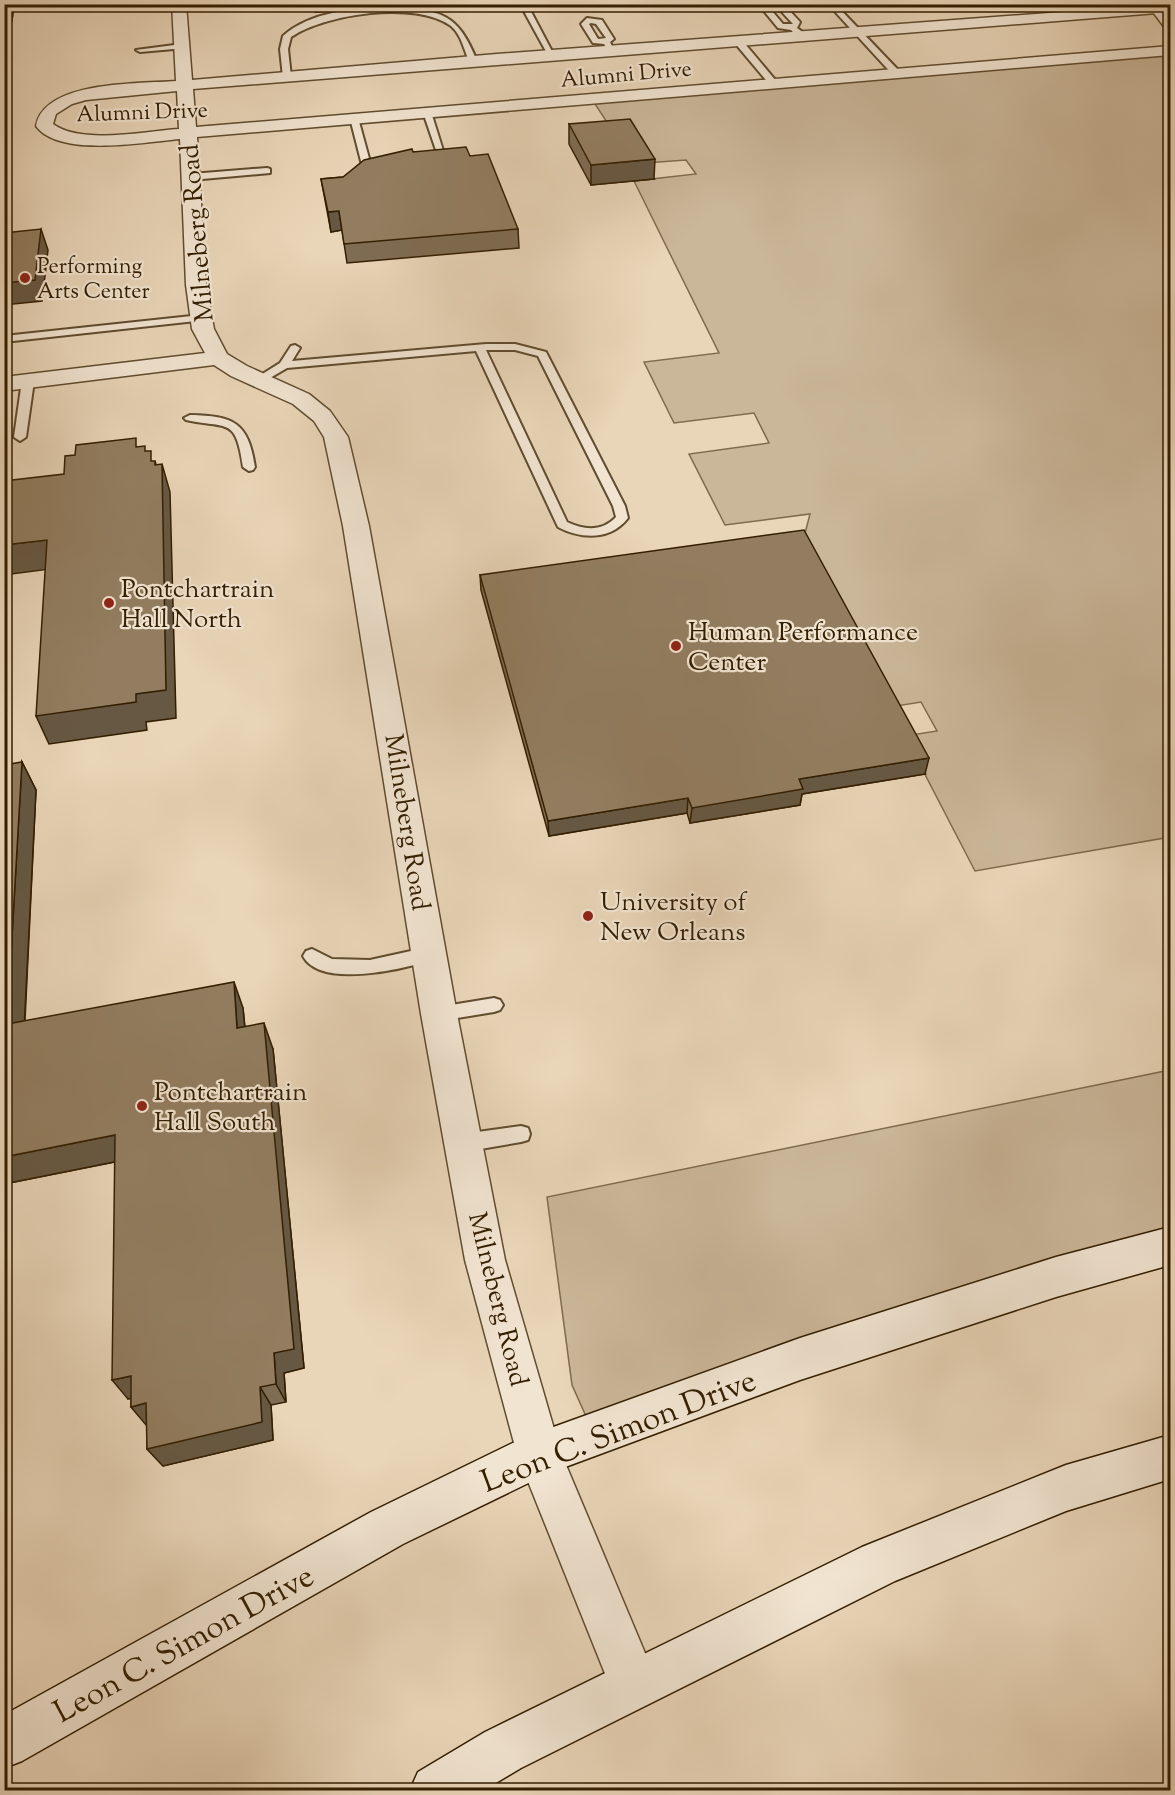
<svg xmlns="http://www.w3.org/2000/svg" width="1175" height="1795" viewBox="0 0 1175 1795" font-family="'Sorts Mill Goudy',serif">
	<style>
		.green { fill: #cab699; stroke: #7e6a4c; stroke-width: 1.5 }
		.lines { fill: none; stroke-linecap: round; stroke-linejoin: round }
		.service-casing { stroke: #604c2e; stroke-width: 4 }
		.minor-casing { stroke: #604c2e; stroke-width: 3 }
		.tertiary-casing { stroke: #604c2e; stroke-width: 3 }
		.secondary-casing { stroke: #331e00; stroke-width: 3 }
		.service { fill: #f1e4d1; fill-rule: evenodd }
		.minor { fill: #f1e4d1; fill-rule: evenodd }
		.tertiary { fill: #f1e4d1; fill-rule: evenodd }
		.secondary { fill: #f1e4d1; fill-rule: evenodd }
		.wall { fill: #7e6c53; stroke: #331e00; stroke-width: 1.5 }
		.shaded-wall { fill: #665843; stroke: #331e00; stroke-width: 1.5 }
		.building { fill: #927d60; stroke: #331e00; stroke-width: 1.5 }
		.poi-dot { fill: #8f2418; stroke: #f1e4d1; stroke-width: 2 }
		.labels { text-anchor: middle; stroke-width: 4.5; stroke-linejoin: round; paint-order: stroke }
		.far-street-label { font-size: 22px; fill: #331e00; stroke: #f1e4d1 }
		.far-poi-label { font-size: 22px; fill: #331e00; stroke: #f1e4d1; text-anchor: start }
		.street-label { font-size: 26px; fill: #331e00; stroke: #f1e4d1 }
		.poi-label { font-size: 26px; fill: #331e00; stroke: #f1e4d1; text-anchor: start }
		.near-street-label { font-size: 32px; fill: #331e00; stroke: #f1e4d1 }
	</style>
	<rect width="100%" height="100%" fill="#e9d5b8"/>
	<filter id="stains"><feTurbulence type="fractalNoise" baseFrequency=".00333" numOctaves="4"/><feColorMatrix values="0 0 0 0 .2 0 0 0 0 .09 0 0 0 0 .02 0 0 0 .5 -.17"/></filter>
	<radialGradient id="worn" r=".72"><stop offset=".6" stop-color="#630" stop-opacity="0"/><stop offset="1" stop-color="#630" stop-opacity=".3"/></radialGradient>
	<!-- green -->
	<g class="green">
		<polygon points="1170,50 1170,837 975,871 905,736 937,731 921,702 890,707 802,545 810,514 725,525 689,454 769,443 754,413 674,423 644,362 719,353 634,181 696,174 686,160 645,163 618,139 591,98"/>
		<polygon points="1170,1070 1170,1246 1056,1277 594,1434 572,1385 547,1197"/>
	</g>
	<g class="lines">
		<defs>
			<g id="service">
				<polygon points="520,4 527,4 555,57 548,55"/>
				<polygon points="828,4 835,4 900,72 900,76 894,76"/>
				<path d="M774,5L786,7L800,22L797,28L804,33V37H798L791,30L778,28L764,11ZM775,9L781,11L793,24H783L772,11Z"/>
				<path d="M391,7C442,11 457,12 477,61L470,63C464,51 462,35 451,26C416,0 325,14 291,37L288,49L291,77L287,79L283,77L280,49L283,36C311,11 356,8 391,7Z"/>
				<path d="M587,18L602,20L614,39L610,42L615,52H609L604,44L593,43L581,24ZM591,23L596,24L606,38L598,39L589,24Z"/>
				<polygon points="734,38 740,38 777,82 777,86 771,86 734,42"/>
				<polygon points="182,44 185,44 185,48 140,52 136,50"/>
				<polygon points="427,110 431,112 446,160 430,162 426,159 438,156 423,112"/>
				<polygon points="354,115 358,118 370,162 383,160 387,163 386,165 366,168 362,165 350,118"/>
				<polygon points="267,168 270,169 270,173 191,180 187,177 191,174"/>
				<polygon points="201,315 206,318 205,320 4,342 4,336"/>
				<path d="M486,344H515L546,352L625,506L628,518C610,541 581,539 558,527L476,351L287,368L263,382H255L253,380L280,363L291,346L295,345L300,348L292,361ZM486,350H515L538,356L613,506L616,517C602,532 584,530 567,522Z"/>
				<polygon points="28,378 34,381 26,437 20,441 14,437 22,381"/>
				<path d="M190,415C234,416 248,422 255,467L253,470L249,471L243,467C236,416 227,429 186,420L184,418Z"/>
				<path d="M429,947L435,949L438,954L435,959C407,968 321,990 303,956L306,951L312,949L332,959L370,960Z"/>
				<polygon points="494,998 500,1000 503,1005 500,1010 494,1012 439,1021 433,1019 430,1014 433,1009 439,1007"/>
				<polygon points="521,1126 528,1128 530,1134 528,1140 521,1142 463,1152 456,1149 453,1143 456,1137 463,1134"/>
			</g>
			<path id="minor" d="M172,4H186L192,80L497,54L1170,4V12L193,89L196,127L1170,46V55L197,137L206,285L214,329L227,354L247,366L309,394L330,411L348,437L369,526L457,1014L505,1260L561,1453L658,1684L650,1701L633,1709L616,1701L517,1454L465,1260L421,1014L343,526L324,437L314,421L293,404L231,376L214,365L4,391V377L205,353L192,329L186,285L180,139C145,142 59,158 36,126C44,80 140,84 176,81ZM177,91L179,129C146,131 81,145 53,124L56,114L72,104L86,100Z"/>
			<polygon id="tertiary" points="1147,4 1162,4 1170,16 1170,29 1165,28"/>
			<g id="secondary">
				<polygon points="1170,1227 1170,1265 1056,1297 800,1380 549,1473 403,1544 22,1761 4,1768 4,1715 371,1512 523,1438 800,1338 1056,1257"/>
				<polygon points="1170,1435 1170,1479 1066,1511 895,1581 521,1768 484,1790 410,1790 418,1772 485,1732 862,1547 1066,1465"/>
			</g>
		</defs>
		<!-- service casing -->
		<use href="#service" class="service-casing"/>
		<!-- minor casing -->
		<use href="#minor" class="minor-casing"/>
		<!-- tertiary casing -->
		<use href="#tertiary" class="tertiary-casing"/>
		<!-- secondary casing -->
		<use href="#secondary" class="secondary-casing"/>
		<!-- service -->
		<use href="#service" class="service"/>
		<!-- minor -->
		<use href="#minor" class="minor"/>
		<!-- tertiary -->
		<use href="#tertiary" class="tertiary"/>
		<!-- secondary -->
		<use href="#secondary" class="secondary"/>
	</g>
	<!-- wall -->
	<g class="wall">
		<polygon points="4,4 11,4 13,12 12,21 4,21"/>
		<polygon points="312,4 395,4 396,5 363,6 330,11 315,12"/>
		<polygon points="569,124 654,179 591,185 569,144"/>
		<polygon points="413,152 470,156 518,229 519,248 347,263 342,230 331,232 321,179 343,177"/>
		<polygon points="480,575 925,774 802,794 800,805 690,823 687,813 549,836 481,590"/>
		<polygon points="22,762 36,790 25,1021 243,1008 245,1027 273,1049 304,1368 284,1373 286,1402 271,1405 273,1440 163,1466 147,1449 147,1425 131,1407 131,1398 128,1399 115,1162 4,1184"/>
	</g>
	<!-- shaded-wall -->
	<g class="shaded-wall">
		<polygon points="9,4 11,4 13,12 12,21 8,9"/>
		<polygon points="230,4 311,4 231,10"/>
		<polygon points="314,4 363,4 363,6 330,11 315,12"/>
		<polygon points="655,159 654,179 591,185 591,165"/>
		<polygon points="339,211 342,230 331,232 328,212"/>
		<polygon points="41,229 48,250 42,301 4,305 4,283"/>
		<polygon points="155,461 162,485 162,464 170,492 176,718 146,722 147,730 49,744 36,716 136,694"/>
		<polygon points="47,540 58,568 4,575 4,545"/>
		<polygon points="929,758 925,774 802,794 800,805 690,823 692,808 799,779"/>
		<polygon points="22,762 36,790 23,1050 7,1024"/>
		<polygon points="688,798 687,813 549,836 548,821"/>
		<polygon points="234,982 243,1008 247,1053 237,1028"/>
		<polygon points="264,1023 273,1049 304,1368 284,1373 286,1402 276,1384 274,1353"/>
		<polygon points="115,1135 129,1159 4,1184 4,1157"/>
		<polygon points="131,1376 146,1395 128,1399 112,1380"/>
		<polygon points="260,1387 271,1405 273,1440 163,1466 147,1449"/>
		<polygon points="146,1403 161,1421 146,1425 131,1407"/>
	</g>
	<!-- building -->
	<g class="building">
		<polygon points="4,4 9,4 8,9 4,9"/>
		<polygon points="630,119 655,159 591,165 569,124"/>
		<polygon points="466,147 470,156 488,154 518,229 344,244 339,211 328,212 321,179 343,177 364,160 412,149 413,152"/>
		<polygon points="41,229 35,280 4,283 4,233"/>
		<polygon points="136,438 136,447 145,446 145,451 151,451 151,461 155,461 155,465 162,464 166,690 136,694 136,702 36,716 47,540 4,545 4,481 64,474 65,456 75,455 76,445"/>
		<polygon points="804,530 929,758 799,779 803,789 692,808 688,798 548,821 480,575"/>
		<polygon points="22,762 7,1024 234,982 237,1028 264,1023 294,1349 274,1353 276,1384 260,1387 262,1422 147,1449 146,1403 131,1407 131,1376 112,1380 115,1135 4,1157 4,765"/>
	</g>
	<!-- markers -->
	<g class="poi-dot">
		<circle cx="25" cy="278" r="6"/>
		<circle cx="109" cy="603" r="6"/>
		<circle cx="676" cy="646" r="6"/>
		<circle cx="588" cy="916" r="6"/>
		<circle cx="142" cy="1106" r="6"/>
	</g>
	<g class="labels">
		<!-- far-street labels -->
		<g class="far-street-label">
			<text transform="translate(626 73) rotate(-5)" y="8">Alumni Drive</text>
			<text transform="translate(142 111) rotate(-2)" y="8">Alumni Drive</text>
		</g>
		<!-- far-poi labels -->
		<g class="far-poi-label">
			<text x="37" y="273">Performing<tspan x="37" dy="25">Arts Center</tspan></text>
		</g>
		<!-- street labels -->
		<g class="street-label">
			<text transform="translate(196 233) rotate(-95)" y="9">Milneberg Road</text>
			<text transform="translate(408 822) rotate(81)" y="9">Milneberg Road</text>
			<text transform="translate(499 1299) rotate(76)" y="9">Milneberg Road</text>
		</g>
		<!-- poi labels -->
		<g class="poi-label">
			<text x="121" y="597">Pontchartrain<tspan x="121" dy="30">Hall North</tspan></text>
			<text x="688" y="640">Human Performance<tspan x="688" dy="30">Center</tspan></text>
			<text x="600" y="910">University of<tspan x="600" dy="30">New Orleans</tspan></text>
			<text x="154" y="1100">Pontchartrain<tspan x="154" dy="30">Hall South</tspan></text>
		</g>
		<!-- near-street labels -->
		<g class="near-street-label">
			<text transform="translate(618 1430) rotate(-21)" y="11">Leon C. Simon Drive</text>
			<text transform="translate(183 1643) rotate(-29)" y="11">Leon C. Simon Drive</text>
		</g>
	</g>
	<!-- margin -->
	<rect width="1175" height="1795" fill="none" stroke="#e9d5b8" stroke-width="24"/>
	<rect x="6" y="6" width="1163" height="1783" fill="none" stroke="#331e00" stroke-width="3"/>
	<rect x="12" y="12" width="1151" height="1771" fill="none" stroke="#331e00" stroke-width="1.5"/>
	<rect width="100%" height="100%" filter="url(#stains)"/>
	<rect width="100%" height="100%" fill="url(#worn)"/>
</svg>
